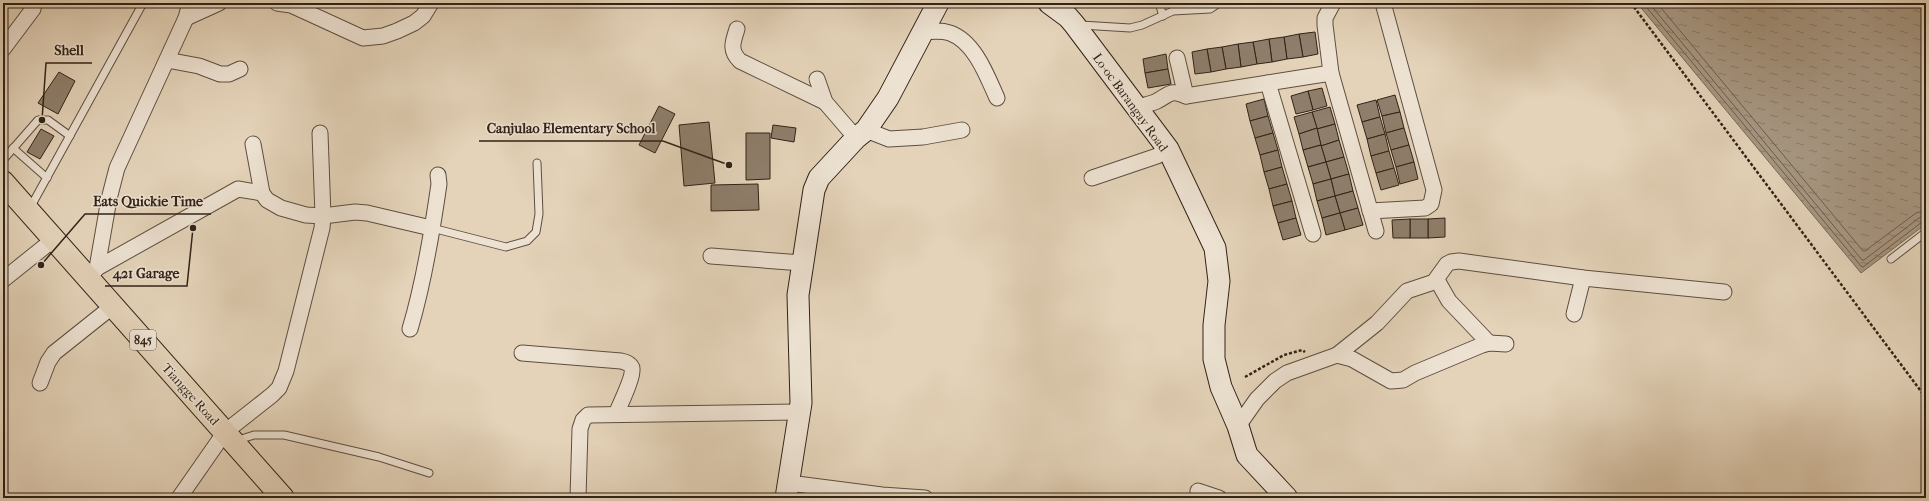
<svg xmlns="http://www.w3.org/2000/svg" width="1929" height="501" viewBox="0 0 1929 501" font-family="'IM FELL French Canon',serif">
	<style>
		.water { fill: url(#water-ripples); stroke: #786857 }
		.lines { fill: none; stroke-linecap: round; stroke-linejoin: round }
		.shore { stroke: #6c5c4c; stroke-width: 1 }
		.building { fill: #8e7e6b; stroke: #312217 }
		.lane-casing { stroke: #5e4e40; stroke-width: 9 }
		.street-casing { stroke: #5e4e40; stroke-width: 17 }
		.secondary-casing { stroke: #312217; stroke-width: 23 }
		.primary-casing { stroke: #312217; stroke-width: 24 }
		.path { stroke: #312217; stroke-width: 2.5; stroke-dasharray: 3 2; stroke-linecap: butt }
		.lane { stroke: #ede2d2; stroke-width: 7 }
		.street { stroke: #ede2d2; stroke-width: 15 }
		.secondary { stroke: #ede2d2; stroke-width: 21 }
		.primary { stroke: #e4d3b9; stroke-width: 22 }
		.labels { text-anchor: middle; stroke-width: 3; stroke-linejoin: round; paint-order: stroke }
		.shield { fill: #ede2d2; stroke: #695c4f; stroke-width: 1 }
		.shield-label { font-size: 12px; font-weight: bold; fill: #312217 }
		.street-label { font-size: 13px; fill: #312217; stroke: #ede2d2 }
		.leader { fill: none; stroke: #312217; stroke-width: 1.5 }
		.callout-dot { fill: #312217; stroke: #ede2d2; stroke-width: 1.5 }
		.callout-label { font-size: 14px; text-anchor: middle; font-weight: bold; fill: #312217; stroke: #ede2d2; stroke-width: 3; stroke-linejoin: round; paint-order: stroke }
	</style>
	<defs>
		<pattern id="water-ripples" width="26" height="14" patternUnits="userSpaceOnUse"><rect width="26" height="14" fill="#a79782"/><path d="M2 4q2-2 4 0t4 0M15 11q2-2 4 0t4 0" fill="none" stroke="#897b69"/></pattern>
	</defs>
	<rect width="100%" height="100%" fill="#e4d3b9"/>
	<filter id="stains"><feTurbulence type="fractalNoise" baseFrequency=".005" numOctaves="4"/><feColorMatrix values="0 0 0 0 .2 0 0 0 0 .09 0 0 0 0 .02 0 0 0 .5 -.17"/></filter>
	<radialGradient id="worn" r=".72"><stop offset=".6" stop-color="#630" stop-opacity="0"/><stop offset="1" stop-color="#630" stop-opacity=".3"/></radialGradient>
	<!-- water -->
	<polygon class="water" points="1637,3 1926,3 1926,224 1861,273"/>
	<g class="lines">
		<!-- shore -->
		<g class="shore">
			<polyline points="1643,3 1861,266 1863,267 1922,222 1926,221"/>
			<polyline points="1649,3 1862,260 1864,260 1919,218 1926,216"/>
			<polyline points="1657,3 1863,251 1865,251 1916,213 1926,210"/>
		</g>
	</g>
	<!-- building -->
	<g class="building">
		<polygon points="1315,32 1318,54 1303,57 1299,34"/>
		<polygon points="1299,34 1303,57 1287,59 1284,37"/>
		<polygon points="1284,37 1287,59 1272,62 1269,39"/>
		<polygon points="1269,39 1272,62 1257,64 1253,42"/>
		<polygon points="1253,42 1257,64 1241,67 1238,44"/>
		<polygon points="1238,44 1241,67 1226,69 1222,47"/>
		<polygon points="1222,47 1226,69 1211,72 1207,49"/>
		<polygon points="1207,49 1211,72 1195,74 1192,52"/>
		<polygon points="1166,54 1168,69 1145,73 1143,59"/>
		<polygon points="1168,69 1171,84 1148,88 1145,73"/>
		<polygon points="59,72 75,81 58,114 38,103"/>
		<polygon points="1322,88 1327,106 1313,110 1308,91"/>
		<polygon points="1308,91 1313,110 1296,114 1291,96"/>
		<polygon points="1395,95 1400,112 1382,116 1377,100"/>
		<polygon points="1264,99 1268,116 1250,121 1246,104"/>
		<polygon points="1376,100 1380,117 1362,122 1357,105"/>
		<polygon points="659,106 675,114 655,153 639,145"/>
		<polygon points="1330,107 1335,124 1317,129 1312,112"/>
		<polygon points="1312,112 1317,128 1299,134 1294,117"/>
		<polygon points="1400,112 1404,128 1386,133 1382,116"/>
		<polygon points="1268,116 1273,133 1255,138 1250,121"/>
		<polygon points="1380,117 1385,134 1367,139 1362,122"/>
		<polygon points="709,122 715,183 684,186 679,125"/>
		<polygon points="1335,124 1339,140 1321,146 1317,129"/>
		<polygon points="773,125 796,128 794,142 771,138"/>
		<polygon points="1317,128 1321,145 1303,150 1299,134"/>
		<polygon points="1404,128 1409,145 1391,150 1386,133"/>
		<polygon points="41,129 54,136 40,159 27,152"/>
		<polygon points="746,133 770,133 770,179 746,180"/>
		<polygon points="1273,133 1278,150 1260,155 1255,138"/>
		<polygon points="1385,134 1389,151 1371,156 1367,139"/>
		<polygon points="1339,140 1344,157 1326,162 1321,146"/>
		<polygon points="1321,145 1326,162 1308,167 1303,150"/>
		<polygon points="1409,145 1414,162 1396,167 1391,150"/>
		<polygon points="1278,150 1282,167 1264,172 1260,155"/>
		<polygon points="1389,151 1394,168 1376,173 1371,156"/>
		<polygon points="1344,157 1349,174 1331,179 1326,162"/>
		<polygon points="1326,162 1331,179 1313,184 1308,167"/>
		<polygon points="1414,162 1418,179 1400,184 1396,167"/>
		<polygon points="1282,167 1287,184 1269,189 1264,172"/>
		<polygon points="1394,168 1399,185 1381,190 1376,173"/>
		<polygon points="1349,174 1353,191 1335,196 1331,179"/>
		<polygon points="1331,179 1335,196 1317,201 1313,184"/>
		<polygon points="758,184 759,210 711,211 711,185"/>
		<polygon points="1287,184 1292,201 1273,206 1269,189"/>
		<polygon points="1353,191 1358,208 1340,213 1335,196"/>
		<polygon points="1335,196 1340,213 1322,218 1317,201"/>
		<polygon points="1292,201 1296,218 1278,223 1273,206"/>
		<polygon points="1358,208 1363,225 1345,230 1340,213"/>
		<polygon points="1340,213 1345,230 1326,235 1322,218"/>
		<polygon points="1296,218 1301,235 1283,240 1278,223"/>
		<polygon points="1445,218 1445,237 1428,238 1428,219"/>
		<rect x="1410" y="219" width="18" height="19"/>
		<polygon points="1410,219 1410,238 1393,238 1392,220"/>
	</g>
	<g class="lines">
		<defs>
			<g id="lane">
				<polyline points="1159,3 1163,16"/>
				<polyline points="1081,25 1130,28 1142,25 1173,11 1210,9 1219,3"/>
				<polyline points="13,148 47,178"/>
				<polyline points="3,160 38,120 48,120 70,136"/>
				<polyline points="30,208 143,3"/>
				<polyline points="432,228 506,247 527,241 536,232 539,214 537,163"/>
				<polyline points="1891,259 1926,232"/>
				<polyline points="235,441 254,435 284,435 379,457 429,473"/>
			</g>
			<g id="street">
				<polyline points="277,3 291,5 363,38 383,36 397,31 414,23 423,16 431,3"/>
				<polyline points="1333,3 1325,18 1325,25 1331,73 1376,231"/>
				<polyline points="186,18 219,3"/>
				<path d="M737,29C733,42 729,50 740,61L825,102"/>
				<path d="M923,32C932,31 941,30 950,33C975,42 987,76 997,98"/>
				<polyline points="3,49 33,9 34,3"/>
				<polyline points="1177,58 1186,96"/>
				<polyline points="167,60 199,66 220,74 229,74 240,69"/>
				<polyline points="817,79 825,102 856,138"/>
				<polyline points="1268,83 1313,234"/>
				<path d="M1136,108C1143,105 1151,104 1157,101C1170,94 1171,89 1186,96L1331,73"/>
				<polyline points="866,130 889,139 923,137 962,130"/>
				<polyline points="253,144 262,193 267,200 281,208 306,215 323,216 355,212 367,213 431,228"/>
				<polyline points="1092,178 1157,156 1168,149"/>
				<polyline points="1370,211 1425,208 1431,204 1434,190 1383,3"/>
				<polyline points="711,256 802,263"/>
				<polyline points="97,268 109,199 117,168 186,18 190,3"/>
				<polyline points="93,273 97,268 238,189 262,193"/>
				<polyline points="3,280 54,239"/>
				<polyline points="1437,280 1449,301 1489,343"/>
				<polyline points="1574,314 1583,278"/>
				<path d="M410,329C424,282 432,233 439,184L438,175"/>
				<path d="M522,353L621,361C625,362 630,363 632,368C634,376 620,405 616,414"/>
				<polyline points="1337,355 1377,323 1407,291 1434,282 1447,264 1451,262 1459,261 1583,278 1724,292"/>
				<polyline points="40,383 48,362 54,353 113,306"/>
				<polyline points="1238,426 1257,399 1275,381 1287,373 1337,355 1352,359 1391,381 1403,380 1415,373 1482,345 1489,343 1506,344"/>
				<polyline points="789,483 882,495 925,498"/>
				<polyline points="1198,491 1219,498"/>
				<polyline points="179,498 225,432 272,395 279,388 286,371 322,228 323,216 320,133"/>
				<polyline points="578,498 580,429 583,420 588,415 799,412"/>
			</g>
			<g id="secondary">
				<polyline points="1049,3 1068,17 1074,24 1168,149 1215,248 1219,281 1214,325 1214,359 1221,387 1238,426 1247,455 1287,498"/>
				<polyline points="786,498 801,403 798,295 814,190 819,178 856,138 866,130 888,98 938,3"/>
			</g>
			<polyline id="primary" points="3,182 283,498"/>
		</defs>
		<!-- lane casing -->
		<use href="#lane" class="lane-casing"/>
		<!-- street casing -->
		<use href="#street" class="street-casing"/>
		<!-- secondary casing -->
		<use href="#secondary" class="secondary-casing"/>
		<!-- primary casing -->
		<use href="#primary" class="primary-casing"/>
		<!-- path -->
		<g class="path">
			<polyline points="1631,3 1926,398"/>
			<polyline points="1245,377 1284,355 1302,350 1305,352"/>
		</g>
		<!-- lane -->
		<use href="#lane" class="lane"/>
		<!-- street -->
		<use href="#street" class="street"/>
		<!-- secondary -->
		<use href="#secondary" class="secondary"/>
		<!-- primary -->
		<use href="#primary" class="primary"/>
	</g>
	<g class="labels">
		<!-- shield labels -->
		<rect class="shield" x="130" y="330" width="26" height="20" rx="3"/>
		<g class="shield-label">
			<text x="143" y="344">845</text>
		</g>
		<!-- street labels -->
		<g class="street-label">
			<text transform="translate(1131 102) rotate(54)" y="5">Lo-oc Barangay Road</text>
			<text transform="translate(191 394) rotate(48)" y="5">Tiangge Road</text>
		</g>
	</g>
	<!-- callouts -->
	<path class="leader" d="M42 120L46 63H92M729 165L663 141H479M41 265L85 214H211M193 228L187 286H105"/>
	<g class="callout-dot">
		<circle cx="42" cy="120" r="4"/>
		<circle cx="729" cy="165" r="4"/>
		<circle cx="41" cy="265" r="4"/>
		<circle cx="193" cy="228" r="4"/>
	</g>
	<g class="callout-label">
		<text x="69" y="55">Shell</text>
		<text x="571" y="133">Canjulao Elementary School</text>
		<text x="148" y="206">Eats Quickie Time</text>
		<text x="146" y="278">421 Garage</text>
	</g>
	<!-- margin -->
	<rect width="1929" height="501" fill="none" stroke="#e4d3b9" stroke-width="16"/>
	<rect x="4" y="4" width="1921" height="493" fill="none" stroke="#312217" stroke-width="2"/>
	<rect x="8" y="8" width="1913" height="485" fill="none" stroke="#312217"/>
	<rect width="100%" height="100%" filter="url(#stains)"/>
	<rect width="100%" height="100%" fill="url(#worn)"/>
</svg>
